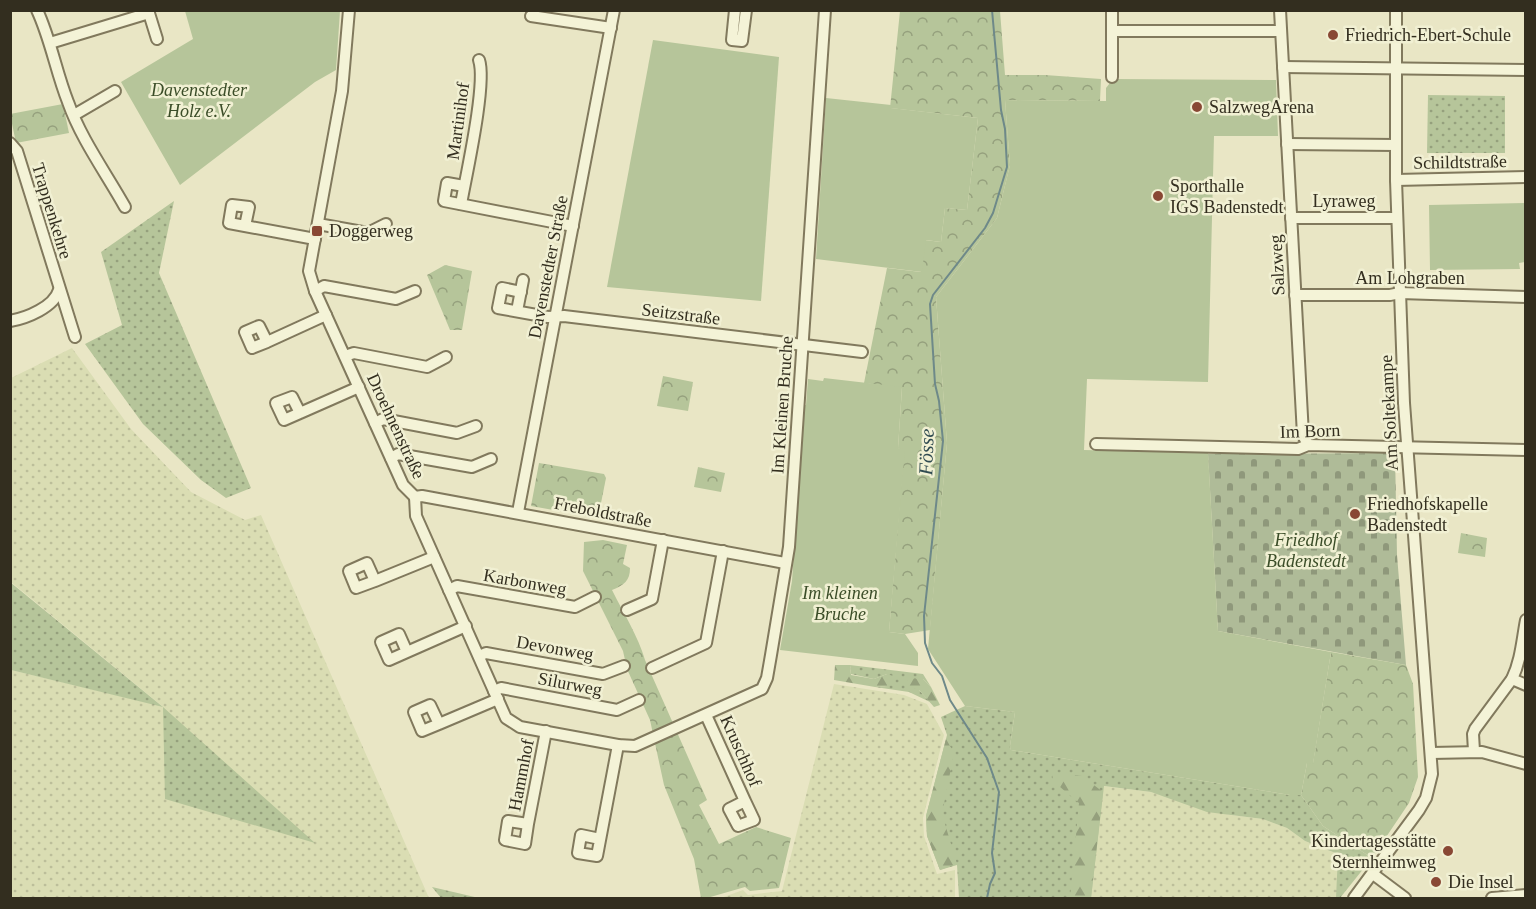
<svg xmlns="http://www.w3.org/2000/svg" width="1536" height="909" viewBox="0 0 1536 909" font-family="Georgia,serif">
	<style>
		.farmland { fill: url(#farmland-dots) }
		.grass { fill: url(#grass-dots) }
		.forest { fill: url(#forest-firs) }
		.cemetery { fill: url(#cemetery-stones) }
		.park { fill: url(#park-crowns) }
		.garden { fill: #b6c59a }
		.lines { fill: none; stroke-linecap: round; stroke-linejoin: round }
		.stream { stroke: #6e8989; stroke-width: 2 }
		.minor-casing { stroke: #81795d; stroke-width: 14 }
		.minor { stroke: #f4f3d7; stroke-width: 10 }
		.poi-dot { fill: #894834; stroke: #f1f0d3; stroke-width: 2 }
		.labels { text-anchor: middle; stroke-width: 5; stroke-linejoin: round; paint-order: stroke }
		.poi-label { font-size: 18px; fill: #332e1f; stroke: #f1f0d3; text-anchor: start }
		.park-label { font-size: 18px; font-style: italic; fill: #3b4d28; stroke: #f1f0d3 }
		.street-label { font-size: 18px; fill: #332e1f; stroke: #f1f0d3 }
		.water-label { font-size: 20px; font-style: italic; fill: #304b51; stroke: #f1f0d3 }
	</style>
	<defs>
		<pattern id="farmland-dots" width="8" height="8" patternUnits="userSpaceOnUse" patternTransform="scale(1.5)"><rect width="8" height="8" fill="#daddb3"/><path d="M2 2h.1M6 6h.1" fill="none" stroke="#bcbe9a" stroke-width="1.8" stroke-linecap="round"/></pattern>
		<pattern id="grass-dots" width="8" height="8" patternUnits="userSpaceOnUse" patternTransform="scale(1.5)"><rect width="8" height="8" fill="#b6c59a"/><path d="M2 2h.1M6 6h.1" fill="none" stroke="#95a07d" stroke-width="1.8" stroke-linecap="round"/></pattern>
		<pattern id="forest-firs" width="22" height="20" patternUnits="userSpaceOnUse" patternTransform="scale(1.5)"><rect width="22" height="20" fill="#b6c59a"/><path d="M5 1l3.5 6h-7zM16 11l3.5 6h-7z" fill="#95a07d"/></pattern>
		<pattern id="cemetery-stones" width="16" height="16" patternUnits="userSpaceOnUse" patternTransform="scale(1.5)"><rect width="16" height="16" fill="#afbb98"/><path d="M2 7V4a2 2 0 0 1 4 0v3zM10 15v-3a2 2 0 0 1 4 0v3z" fill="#8f987b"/></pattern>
		<pattern id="park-crowns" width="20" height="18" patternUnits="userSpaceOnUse" patternTransform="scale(1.5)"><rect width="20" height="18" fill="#b6c59a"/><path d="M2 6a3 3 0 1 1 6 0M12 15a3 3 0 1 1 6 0" fill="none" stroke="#95a07d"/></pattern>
	</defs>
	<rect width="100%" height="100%" fill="#e9e6c5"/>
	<!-- farmland -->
	<g class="farmland">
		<polygon points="72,348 131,429 191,492 245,520 261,515 429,898 11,898 11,670 162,706 11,582 11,378"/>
		<polygon points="834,684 904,695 927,704 944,735 923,818 924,836 937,874 955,870 955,898 721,898 743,890 748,895 782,891"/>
		<polygon points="1103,786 1151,792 1230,815 1263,819 1287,828 1305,841 1338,854 1337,897 1091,898"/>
	</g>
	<!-- grass -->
	<g class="grass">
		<polygon points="1428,95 1505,96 1505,153 1427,153"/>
		<polygon points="174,201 159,273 251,488 226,498 201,480 143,424 85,344 122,325 101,252"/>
		<polygon points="10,582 163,707 315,843 165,799 163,707 11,670"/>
		<polygon points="850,665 923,674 931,687 923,679 919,690 930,702 909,692 875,687 887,686 887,674 874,679 851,674"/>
		<polygon points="965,706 1015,712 1010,746 1011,750 1290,795 1301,795 1323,826 1372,858 1340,898 1336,898 1338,854 1305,841 1287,828 1263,819 1207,812 1151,792 1104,786 1091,898 959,898 957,865 940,870 927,836 926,816 947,735 941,717"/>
		<polygon points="432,887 479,898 441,898"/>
	</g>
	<!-- forest -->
	<g class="forest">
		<polygon points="835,665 850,665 851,675 874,679 887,674 896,677 887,686 875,687 834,680"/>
		<polygon points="909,678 923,679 931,687 940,705 934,707 919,690 904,685"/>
		<polygon points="946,739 954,753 942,814 957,864 940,870 927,836 926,816"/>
		<polygon points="1052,772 1082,776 1103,792 1091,898 1070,898 1079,803 1053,781"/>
	</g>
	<!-- cemetery -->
	<polygon class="cemetery" points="1395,453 1397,555 1406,665 1218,631 1208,454"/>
	<!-- park -->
	<g class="park">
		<polygon points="900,11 1000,11 1005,75 1045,75 1101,79 1100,101 1005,100 1010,165 997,218 936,297 947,443 930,630 905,634 889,632 904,451 898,448 902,388 864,383 887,268 921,272 925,240 941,242 945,208 967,210 978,118 890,108"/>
		<polygon points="63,104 69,133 16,143 10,114"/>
		<polygon points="445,265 472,271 462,330 450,330 427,275"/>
		<polygon points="663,376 693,382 688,411 657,406"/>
		<polygon points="539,463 604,474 606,478 598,518 531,506"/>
		<polygon points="698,467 725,473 721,492 694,487"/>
		<polygon points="1461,533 1487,538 1485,557 1458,553"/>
		<path d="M603,540L627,545L623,564L630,568C630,581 624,585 612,590C624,614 638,636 645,660L707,800L699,805L719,844L756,827L791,838L779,888L750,891L745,887L707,898H701L694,859L664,785L650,720L627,669L623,651L583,571L584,542Z"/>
		<polygon points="1331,652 1406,665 1413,684 1418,777 1409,803 1372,858 1323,826 1301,795 1307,763 1313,763"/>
	</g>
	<!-- garden -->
	<g class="garden">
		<polygon points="185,11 340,11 336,70 315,82 180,185 121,82 193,39"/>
		<polygon points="653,40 779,57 761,301 607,287"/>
		<polygon points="1113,79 1276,80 1278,136 1214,136 1208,382 1087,379 1084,450 1208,453 1218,631 1331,652 1313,764 1307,763 1301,795 1290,795 1011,750 1010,746 1015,712 965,706 928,649 947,443 936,297 997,218 1010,165 1005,100 1106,101 1106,88"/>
		<polygon points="826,98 891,105 891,108 978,118 967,210 945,208 941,242 926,240 922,272 816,259"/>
		<polygon points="1525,203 1525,262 1519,263 1520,269 1430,270 1429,205"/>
		<polygon points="824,378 902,387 898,448 905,449 889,632 905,634 918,653 918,666 780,650 792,581 804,405 806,405 808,379 823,381"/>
	</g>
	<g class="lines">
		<!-- stream -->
		<polyline class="stream" points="987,898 990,884 995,873 992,853 999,792 987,758 950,700 942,676 932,663 925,643 924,616 943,441 939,401 935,384 930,304 933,295 985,228 993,213 1007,167 1005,129 1001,110 992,10"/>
		<defs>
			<g id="minor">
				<path d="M37,10C51,40 56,72 68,102C81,139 106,173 125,207"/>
				<polyline points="148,10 157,39"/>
				<polyline points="349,10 342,91 309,271 315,291 403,485 415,497"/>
				<polyline points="735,10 732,40 742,41 746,10"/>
				<polyline points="1280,10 1303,435 1308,445"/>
				<polyline points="531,16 611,28"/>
				<polyline points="1112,31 1281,31"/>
				<polyline points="50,43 149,13"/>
				<polyline points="1283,67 1526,70"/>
				<polyline points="1112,77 1112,10"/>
				<polyline points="74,115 115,91"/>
				<polyline points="10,143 17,151 75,337"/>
				<polyline points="1287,144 1396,145"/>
				<polyline points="1396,180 1526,177"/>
				<polyline points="464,186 447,183 444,201 573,226"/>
				<path d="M461,204C466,176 487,83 479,60"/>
				<polyline points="1291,218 1397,218"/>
				<polyline points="318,224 368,233 386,224"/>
				<polyline points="245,226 229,223 232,205 249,207 245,226 315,239"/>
				<polyline points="315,291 324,286 396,299 415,291"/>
				<polyline points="521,292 502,288 498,308 548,317 564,316 862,352"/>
				<polyline points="1295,295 1390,295 1400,293 1526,297"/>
				<polyline points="517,311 523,280"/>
				<path d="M10,321C27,318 54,307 59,290"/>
				<polyline points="267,342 252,348 245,332 259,326 267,342 326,315"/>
				<polyline points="345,356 354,353 427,367 446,357"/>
				<polyline points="300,413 284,420 276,403 292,397 300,413 359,387"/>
				<polyline points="375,423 383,419 457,433 476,426"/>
				<polyline points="1096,444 1298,449 1308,445 1526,450"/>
				<polyline points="391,458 398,454 472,467 491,459"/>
				<polyline points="415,497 416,516 506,718 520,727 618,745 635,746 762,689 767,678 771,655 789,547 825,10"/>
				<polyline points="415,497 422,496 785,563"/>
				<polyline points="518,512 614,10"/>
				<polyline points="375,581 356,588 349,571 367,563 375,581 434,557"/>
				<polyline points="449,590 457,586 575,607 595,597"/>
				<polyline points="627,610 652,599 663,540"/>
				<polyline points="407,652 389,660 381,642 399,634 407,652 466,626"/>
				<polyline points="479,656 486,653 603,674 624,666"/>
				<polyline points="652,668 706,643 723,551"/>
				<polyline points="1512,679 1526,685"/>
				<polyline points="494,691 501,688 617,710 639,700"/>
				<polyline points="706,715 745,801 729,809 738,826 754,820 745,801"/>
				<polyline points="439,724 422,731 414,712 430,705 439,724 498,699"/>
				<path d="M1474,751L1473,734L1475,729L1512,679C1521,660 1522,641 1526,620"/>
				<polyline points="1431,753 1482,752 1526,764"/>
				<polyline points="528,824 525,844 505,840 508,821 528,824 546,731"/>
				<polyline points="600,839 581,835 578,853 597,856 618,745"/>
				<polyline points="1373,874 1405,898"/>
				<polyline points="1354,898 1419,810 1426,798 1432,774 1404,403 1396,180 1396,10"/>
				<polyline points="1492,898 1526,895"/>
			</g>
		</defs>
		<!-- minor casing -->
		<use href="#minor" class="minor-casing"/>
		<!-- minor -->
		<use href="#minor" class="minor"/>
	</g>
	<!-- markers -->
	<g class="poi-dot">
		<circle cx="1333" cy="35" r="6"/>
		<circle cx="1197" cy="107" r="6"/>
		<circle cx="1158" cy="196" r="6"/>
		<rect x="311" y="225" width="12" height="12" rx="3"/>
		<circle cx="1355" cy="514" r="6"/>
		<circle cx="1448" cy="851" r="6"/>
		<circle cx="1436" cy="882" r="6"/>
	</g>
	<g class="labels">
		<!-- poi labels -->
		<g class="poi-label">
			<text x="1345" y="41">Friedrich-Ebert-Schule</text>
			<text x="1209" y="113">SalzwegArena</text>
			<text x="1170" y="192">Sporthalle<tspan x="1170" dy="21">IGS Badenstedt</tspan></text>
			<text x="329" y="237">Doggerweg</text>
			<text x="1367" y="510">Friedhofskapelle<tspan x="1367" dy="21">Badenstedt</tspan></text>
			<text x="1436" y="847" text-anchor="end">Kindertagesstätte<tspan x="1436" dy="21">Sternheimweg</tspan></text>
			<text x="1448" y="888">Die Insel</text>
		</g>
		<!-- park labels -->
		<g class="park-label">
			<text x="199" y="96">Davenstedter<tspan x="199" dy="21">Holz e.V.</tspan></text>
			<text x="1306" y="546">Friedhof<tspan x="1306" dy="21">Badenstedt</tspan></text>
			<text x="840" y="599">Im kleinen<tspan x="840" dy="21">Bruche</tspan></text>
		</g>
		<!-- street labels -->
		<g class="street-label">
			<text transform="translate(458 121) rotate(-82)" y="6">Martinihof</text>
			<text transform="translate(1460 162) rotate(-1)" y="6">Schildtstraße</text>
			<text x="1344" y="207">Lyraweg</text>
			<text transform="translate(52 211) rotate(73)" y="6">Trappenkehre</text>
			<text transform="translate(1277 265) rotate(-93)" y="6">Salzweg</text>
			<text transform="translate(548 267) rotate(-79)" y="6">Davenstedter Straße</text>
			<text x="1410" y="284">Am Lohgraben</text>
			<text transform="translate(681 314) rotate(7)" y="6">Seitzstraße</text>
			<text transform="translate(782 405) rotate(-86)" y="6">Im Kleinen Bruche</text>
			<text transform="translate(1389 413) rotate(-93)" y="6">Am Soltekampe</text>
			<text transform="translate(396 426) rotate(65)" y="6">Droehnenstraße</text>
			<text transform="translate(1310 431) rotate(-2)" y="6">Im Born</text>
			<text transform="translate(603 512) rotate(11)" y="6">Freboldstraße</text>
			<text transform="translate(525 582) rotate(10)" y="6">Karbonweg</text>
			<text transform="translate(555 648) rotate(10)" y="6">Devonweg</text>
			<text transform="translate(570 684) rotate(11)" y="6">Silurweg</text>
			<text transform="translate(741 751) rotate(66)" y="6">Kruschhof</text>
			<text transform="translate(521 775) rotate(-79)" y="6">Hammhof</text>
		</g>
		<!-- water labels -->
		<g class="water-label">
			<text transform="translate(926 452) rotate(-88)" y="7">Fösse</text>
		</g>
	</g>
	<!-- border -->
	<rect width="1536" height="909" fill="none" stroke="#332e1f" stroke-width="24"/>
</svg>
